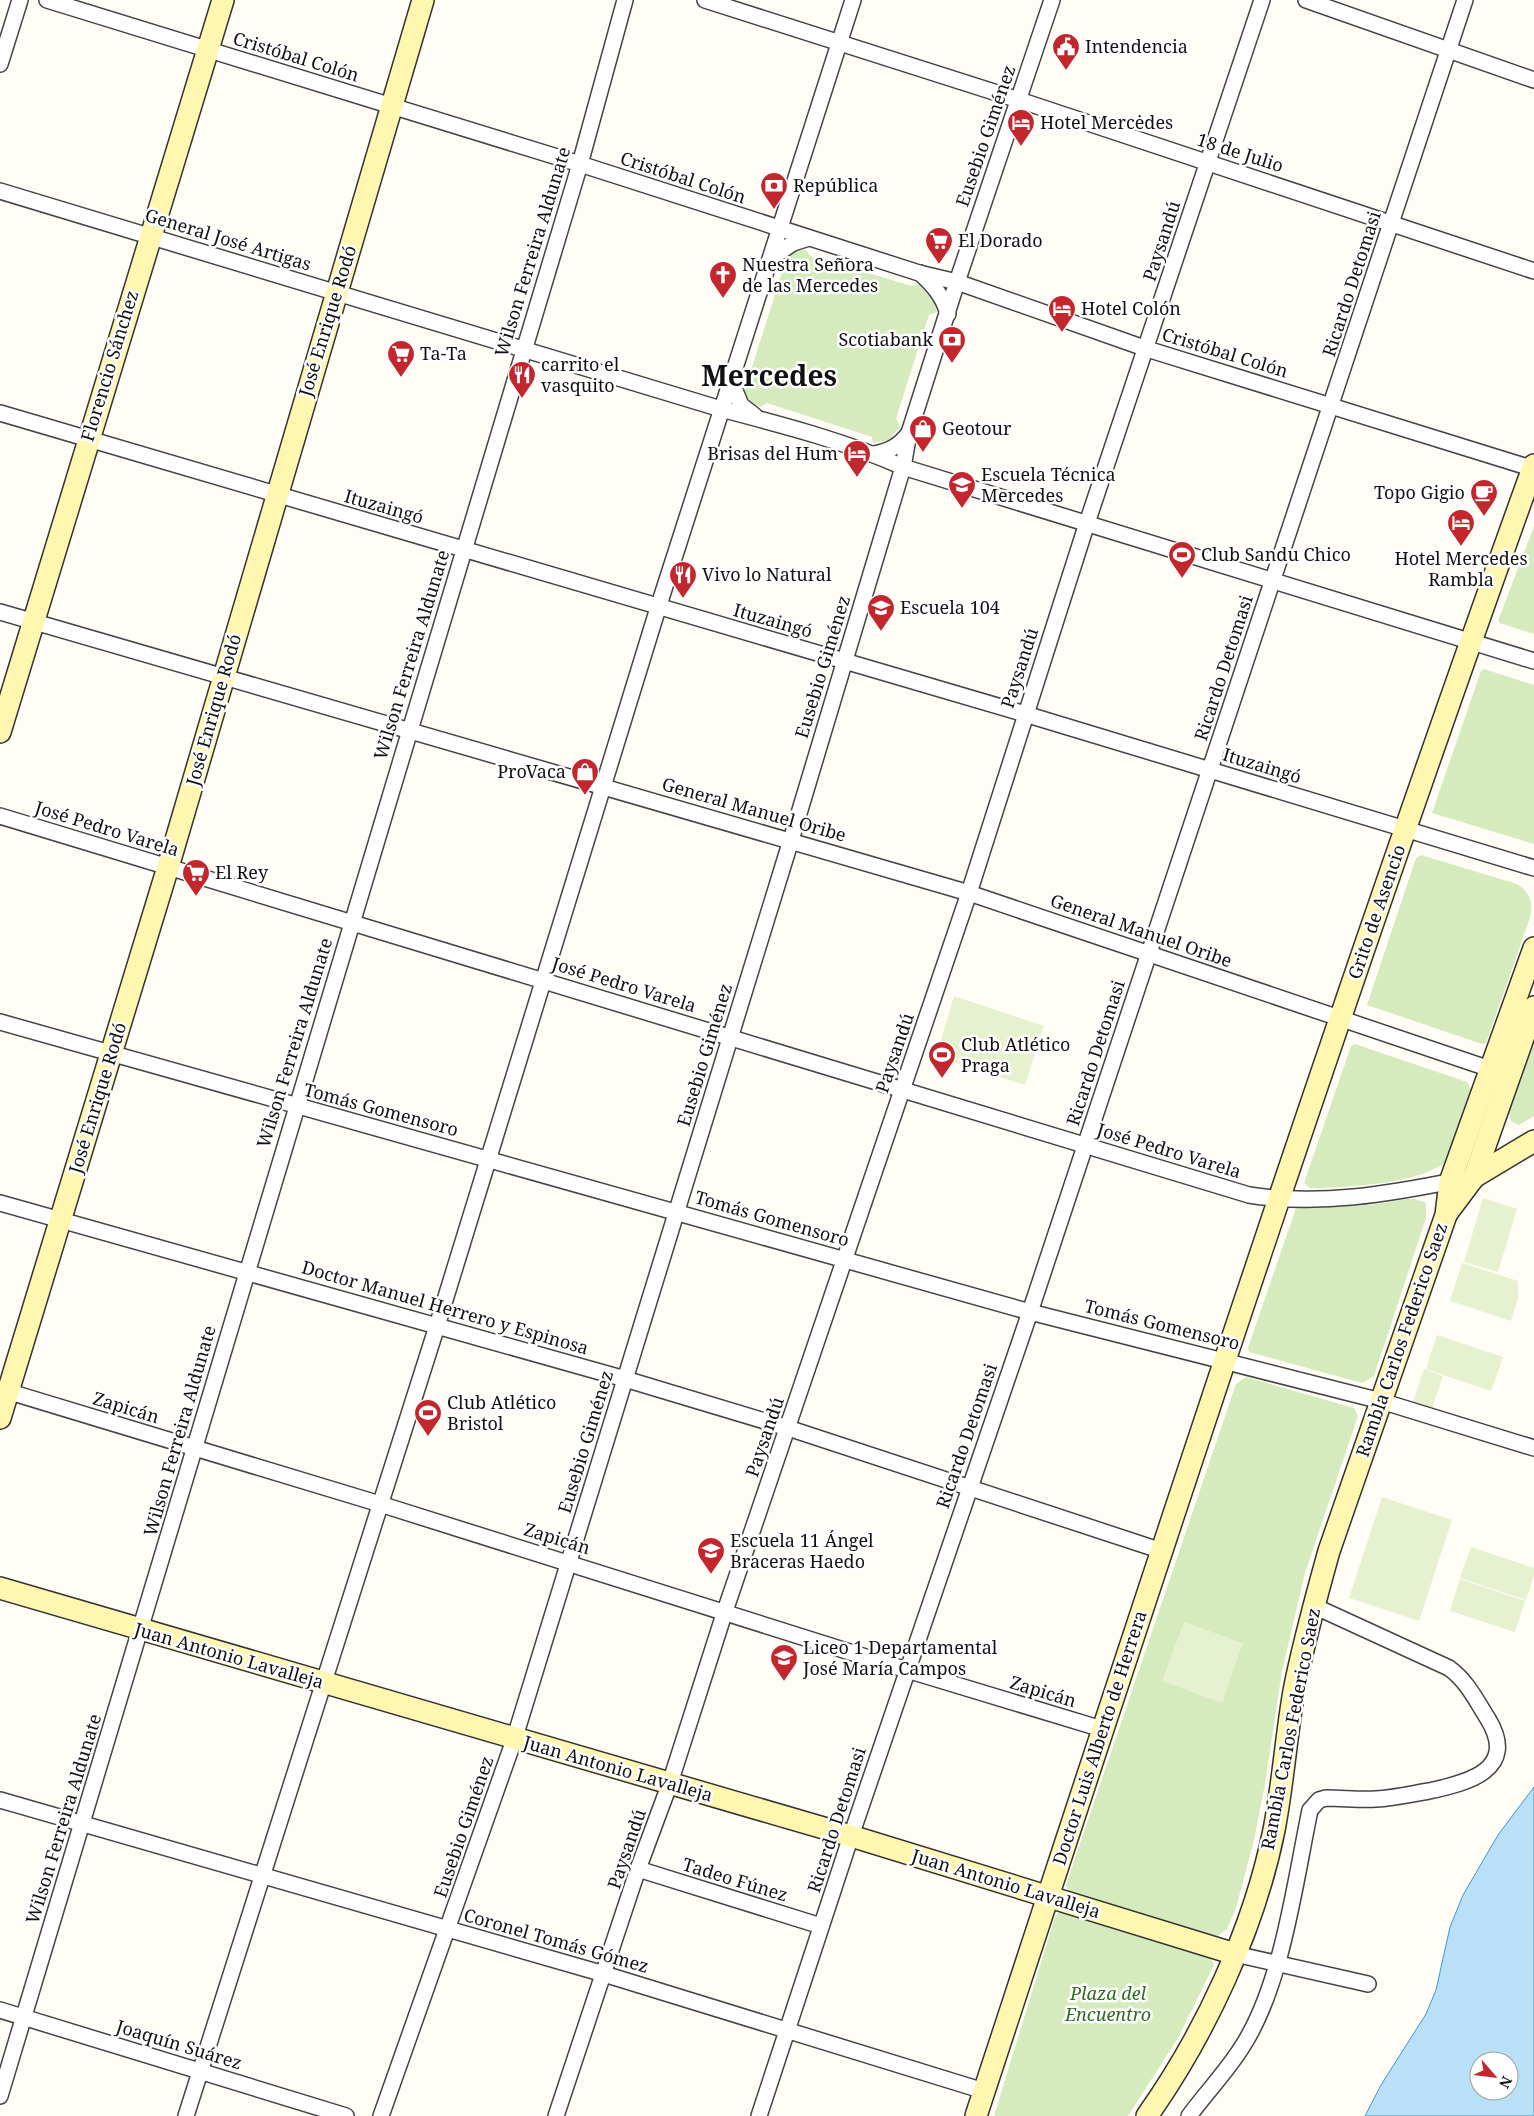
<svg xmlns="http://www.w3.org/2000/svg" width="1534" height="2116" viewBox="0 0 1534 2116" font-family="'Noto Serif',serif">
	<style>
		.green { fill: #d5ebbd }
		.pitch { fill: #e6f2cf }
		.water { fill: #b9e0f7; stroke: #3f96cf; fill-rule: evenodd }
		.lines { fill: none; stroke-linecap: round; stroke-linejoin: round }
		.street-casing { stroke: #444; stroke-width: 18 }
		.secondary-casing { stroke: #333; stroke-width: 24 }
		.street { stroke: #fff; stroke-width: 15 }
		.secondary { stroke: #fff6b0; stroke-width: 21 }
		.labels { text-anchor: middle; stroke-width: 5; stroke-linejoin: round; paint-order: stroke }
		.poi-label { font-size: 18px; fill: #111; stroke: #fff; text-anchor: start }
		.street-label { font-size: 18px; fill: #111; stroke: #fff }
		.park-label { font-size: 18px; font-style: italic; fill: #2f6b1f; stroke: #fff }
		.town-label { font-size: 28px; font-weight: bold; fill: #111; stroke: #fff }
	</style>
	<rect width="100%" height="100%" fill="#fffdf5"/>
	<!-- green -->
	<g class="green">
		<path d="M795,250H806L810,256L912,286L920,284L931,293L937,312L929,315L896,418L900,427L889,440L873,443L872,437L767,403L760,407C747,402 743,391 743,377H749L782,272L778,265L785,255Z"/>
		<polygon points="1534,526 1534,634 1500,623 1498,621"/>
		<polygon points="1484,669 1534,685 1534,844 1432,813 1481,671"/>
		<path d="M1421,855L1517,884C1530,892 1533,903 1530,918L1486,1043L1482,1044L1367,1005L1416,858Z"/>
		<polygon points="1534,1033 1534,1116 1519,1125 1511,1121 1508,1111"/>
		<path d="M1355,1044L1467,1082L1471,1089L1447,1160C1424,1184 1342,1188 1310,1188L1304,1183L1351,1046Z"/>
		<polygon points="1406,1199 1415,1199 1426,1203 1426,1218 1374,1376 1362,1383 1249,1352 1248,1348 1296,1208 1370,1205"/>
		<polygon points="1246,1377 1354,1408 1358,1416 1305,1573 1282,1671 1265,1784 1254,1840 1236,1908 1227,1929 1216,1937 1069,1892 1066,1885 1236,1384"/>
		<polygon points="1064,1911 1209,1955 1214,1965 1178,2038 1128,2116 994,2116 1055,1917 1058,1913"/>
	</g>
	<!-- pitch -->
	<g class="pitch">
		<polygon points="954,996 1044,1026 1025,1085 936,1057"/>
		<polygon points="1483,1198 1517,1209 1498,1272 1464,1262"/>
		<polygon points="1462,1263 1518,1281 1518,1298 1511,1321 1450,1301"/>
		<polygon points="1437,1335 1503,1357 1491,1391 1426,1369"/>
		<polygon points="1424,1369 1443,1376 1431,1411 1412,1405"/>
		<polygon points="1382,1497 1452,1520 1419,1621 1349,1598"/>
		<polygon points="1471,1547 1534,1568 1534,1575 1526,1600 1460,1578"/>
		<polygon points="1460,1579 1525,1601 1515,1632 1450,1611"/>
		<polygon points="1184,1622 1243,1643 1222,1703 1162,1681"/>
	</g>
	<!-- water -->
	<path class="water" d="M1534,1787V2116H1365L1381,2085L1426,2014L1436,1990L1450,1927L1463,1895L1498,1835ZM1479,2061H1509V2091H1479Z"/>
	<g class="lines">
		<defs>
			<g id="street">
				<polyline points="47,0 580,164 919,273 957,282 1147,349 1534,469"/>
				<polyline points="705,0 1019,100 1534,271"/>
				<polyline points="1306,0 1534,80"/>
				<polyline points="0,64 20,0"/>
				<path d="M0,191L721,409C782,425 845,441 903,467L1534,661"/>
				<polyline points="771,258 793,243 809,238"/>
				<path d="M920,273C934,286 943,296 948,314"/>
				<polyline points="731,381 741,405 755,416"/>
				<polyline points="0,413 1025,714 1534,868"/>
				<path d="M874,454C890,451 899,446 909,433"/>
				<polyline points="0,612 969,893 1490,1069"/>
				<path d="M0,816L1249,1195C1319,1206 1389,1194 1458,1180"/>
				<polyline points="0,1022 1030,1312 1381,1401 1534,1448"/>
				<polyline points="0,1203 625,1379 788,1428 1162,1551"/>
				<polyline points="0,1389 380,1504 907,1670 1102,1729"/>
				<polyline points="0,1800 604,1974 984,2091"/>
				<polyline points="638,1869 821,1926"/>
				<polyline points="1235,1954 1368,1984"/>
				<polyline points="0,2010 346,2116"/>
				<polyline points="0,2096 580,164 625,0"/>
				<polyline points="186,2116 437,1326 658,608 853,0"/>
				<polyline points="381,2116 514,1740 791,840 903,467 909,433 957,282 1052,0"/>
				<polyline points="556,2116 638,1869 670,1783 725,1611 969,893 1087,523 1262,0"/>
				<polyline points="759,2116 851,1836 1030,1312 1465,0"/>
				<path d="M1189,2116C1206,2093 1227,2071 1242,2047C1282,1986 1295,1882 1310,1810L1319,1800L1326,1798C1343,1798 1360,1800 1376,1799C1394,1798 1411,1794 1429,1791C1467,1783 1519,1770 1488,1719C1476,1700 1467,1681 1449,1668L1314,1606"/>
			</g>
			<g id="secondary">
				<polyline points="0,732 223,0"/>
				<polyline points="1474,1177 1534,1141"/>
				<polyline points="1447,1213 1474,1177 1534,1007"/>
				<polyline points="0,1418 168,867 423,0"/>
				<polyline points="0,1588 851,1836 1235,1954"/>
				<path d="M976,2116C1157,1564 1337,1011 1534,465"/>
				<path d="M1147,2116C1205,2034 1254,1929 1274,1830C1283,1784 1286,1737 1294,1691C1303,1644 1316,1598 1329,1551L1446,1215L1450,1182L1534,948"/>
			</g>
		</defs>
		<!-- street casing -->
		<use href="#street" class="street-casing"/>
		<!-- secondary casing -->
		<use href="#secondary" class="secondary-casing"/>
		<!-- street -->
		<use href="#street" class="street"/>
		<!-- secondary -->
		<use href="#secondary" class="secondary"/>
	</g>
	<!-- icons -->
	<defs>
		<symbol id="civic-pin" viewBox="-11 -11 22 30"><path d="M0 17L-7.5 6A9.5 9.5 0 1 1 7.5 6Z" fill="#c4262e" stroke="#fff"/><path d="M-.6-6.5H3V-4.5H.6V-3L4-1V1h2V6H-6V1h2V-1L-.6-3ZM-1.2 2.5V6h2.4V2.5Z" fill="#fff"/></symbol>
		<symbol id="hotel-pin" viewBox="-11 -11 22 30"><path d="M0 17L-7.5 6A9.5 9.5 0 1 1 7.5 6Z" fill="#c4262e" stroke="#fff"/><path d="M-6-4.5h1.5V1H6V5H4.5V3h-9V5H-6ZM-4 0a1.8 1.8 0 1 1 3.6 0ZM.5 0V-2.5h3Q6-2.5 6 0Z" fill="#fff"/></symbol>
		<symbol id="bank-pin" viewBox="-11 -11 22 30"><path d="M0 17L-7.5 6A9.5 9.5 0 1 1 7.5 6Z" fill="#c4262e" stroke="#fff"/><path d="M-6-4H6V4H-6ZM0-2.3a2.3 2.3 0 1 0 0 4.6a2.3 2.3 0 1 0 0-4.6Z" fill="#fff"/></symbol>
		<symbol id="supermarket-pin" viewBox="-11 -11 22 30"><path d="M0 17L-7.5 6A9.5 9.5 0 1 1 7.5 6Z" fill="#c4262e" stroke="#fff"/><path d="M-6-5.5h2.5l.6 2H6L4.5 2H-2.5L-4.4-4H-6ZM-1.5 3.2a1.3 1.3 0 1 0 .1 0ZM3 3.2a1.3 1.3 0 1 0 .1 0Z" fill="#fff"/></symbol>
		<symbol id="church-pin" viewBox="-11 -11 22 30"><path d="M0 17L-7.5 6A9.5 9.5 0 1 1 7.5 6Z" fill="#c4262e" stroke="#fff"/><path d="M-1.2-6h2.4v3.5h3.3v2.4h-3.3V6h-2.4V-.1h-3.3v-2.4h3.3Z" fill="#fff"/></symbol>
		<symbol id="restaurant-pin" viewBox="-11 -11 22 30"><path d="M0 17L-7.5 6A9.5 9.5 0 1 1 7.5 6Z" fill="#c4262e" stroke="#fff"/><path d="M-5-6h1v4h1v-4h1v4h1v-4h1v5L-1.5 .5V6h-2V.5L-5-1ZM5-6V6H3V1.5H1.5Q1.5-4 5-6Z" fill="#fff"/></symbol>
		<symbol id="shop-pin" viewBox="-11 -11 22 30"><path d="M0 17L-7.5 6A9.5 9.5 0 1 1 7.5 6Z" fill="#c4262e" stroke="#fff"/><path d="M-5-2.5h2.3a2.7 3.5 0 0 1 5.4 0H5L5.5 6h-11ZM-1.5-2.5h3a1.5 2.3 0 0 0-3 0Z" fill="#fff"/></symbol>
		<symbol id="school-pin" viewBox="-11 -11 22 30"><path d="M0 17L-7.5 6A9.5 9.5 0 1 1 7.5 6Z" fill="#c4262e" stroke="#fff"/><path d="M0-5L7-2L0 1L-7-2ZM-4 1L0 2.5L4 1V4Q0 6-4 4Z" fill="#fff"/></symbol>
		<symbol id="cafe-pin" viewBox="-11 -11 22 30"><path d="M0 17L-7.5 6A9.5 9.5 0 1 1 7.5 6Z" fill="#c4262e" stroke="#fff"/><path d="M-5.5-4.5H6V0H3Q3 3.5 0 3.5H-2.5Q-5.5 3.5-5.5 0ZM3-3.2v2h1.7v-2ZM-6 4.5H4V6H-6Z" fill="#fff"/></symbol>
		<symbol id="stadium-pin" viewBox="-11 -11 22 30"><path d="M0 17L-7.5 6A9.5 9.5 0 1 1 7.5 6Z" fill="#c4262e" stroke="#fff"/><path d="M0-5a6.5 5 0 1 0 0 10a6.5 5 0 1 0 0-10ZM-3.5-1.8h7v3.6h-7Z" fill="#fff"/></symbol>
	</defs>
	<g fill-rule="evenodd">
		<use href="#civic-pin" x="1050" y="31" width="32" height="43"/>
		<use href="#hotel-pin" x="1005" y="107" width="32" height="43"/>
		<use href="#bank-pin" x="758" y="170" width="32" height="43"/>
		<use href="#supermarket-pin" x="923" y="225" width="32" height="43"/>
		<use href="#church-pin" x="707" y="259" width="32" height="43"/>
		<use href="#hotel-pin" x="1046" y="293" width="32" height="43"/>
		<use href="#bank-pin" x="936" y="324" width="32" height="43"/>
		<use href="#supermarket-pin" x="385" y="338" width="32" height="43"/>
		<use href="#restaurant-pin" x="506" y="359" width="32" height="43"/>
		<use href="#shop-pin" x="907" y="413" width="32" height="43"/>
		<use href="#hotel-pin" x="841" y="438" width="32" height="43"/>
		<use href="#school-pin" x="946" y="469" width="32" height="43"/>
		<use href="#cafe-pin" x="1468" y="477" width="32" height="43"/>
		<use href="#hotel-pin" x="1445" y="507" width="32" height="43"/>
		<use href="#stadium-pin" x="1166" y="539" width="32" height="43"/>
		<use href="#restaurant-pin" x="667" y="559" width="32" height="43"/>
		<use href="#school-pin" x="865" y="592" width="32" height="43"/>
		<use href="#shop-pin" x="569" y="756" width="32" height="43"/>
		<use href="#supermarket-pin" x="180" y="857" width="32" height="43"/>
		<use href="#stadium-pin" x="926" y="1039" width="32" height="43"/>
		<use href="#stadium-pin" x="412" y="1397" width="32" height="43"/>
		<use href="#school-pin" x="695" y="1535" width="32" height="43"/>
		<use href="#school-pin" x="768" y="1642" width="32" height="43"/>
	</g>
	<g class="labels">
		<!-- poi labels -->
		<g class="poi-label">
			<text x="1085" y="53">Intendencia</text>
			<text x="1040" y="129">Hotel Mercėdes</text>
			<text x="793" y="192">República</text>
			<text x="958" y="247">El Dorado</text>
			<text x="742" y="271">Nuestra Señora<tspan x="742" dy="21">de las Mercedes</tspan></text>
			<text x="1081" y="315">Hotel Colón</text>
			<text x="933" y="346" text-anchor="end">Scotiabank</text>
			<text x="420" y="360">Ta-Ta</text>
			<text x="541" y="371">carrito el<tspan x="541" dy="21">vasquito</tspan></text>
			<text x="942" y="435">Geotour</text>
			<text x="838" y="460" text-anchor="end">Brisas del Hum</text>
			<text x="981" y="481">Escuela Técnica<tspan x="981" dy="21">Mercedes</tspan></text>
			<text x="1465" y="499" text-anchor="end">Topo Gigio</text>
			<text x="1201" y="561">Club Sandu Chico</text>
			<text x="1461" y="565" text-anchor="middle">Hotel Mercedes<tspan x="1461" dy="21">Rambla</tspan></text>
			<text x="702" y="581">Vivo lo Natural</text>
			<text x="900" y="614">Escuela 104</text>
			<text x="566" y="778" text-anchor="end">ProVaca</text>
			<text x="215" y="879">El Rey</text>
			<text x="961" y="1051">Club Atlético<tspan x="961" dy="21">Praga</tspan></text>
			<text x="447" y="1409">Club Atlético<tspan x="447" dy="21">Bristol</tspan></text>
			<text x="730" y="1547">Escuela 11 Ángel<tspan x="730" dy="21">Braceras Haedo</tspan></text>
			<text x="803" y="1654">Liceo 1 Departamental<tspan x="803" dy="21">José María Campos</tspan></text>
		</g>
		<!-- street labels -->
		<g class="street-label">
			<text transform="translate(296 57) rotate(17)" y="6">Cristóbal Colón</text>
			<text transform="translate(986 136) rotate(-71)" y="6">Eusebio Giménez</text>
			<text transform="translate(1240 153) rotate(18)" y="6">18 de Julio</text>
			<text transform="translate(683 178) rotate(18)" y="6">Cristóbal Colón</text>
			<text transform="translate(228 240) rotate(17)" y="6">General José Artigas</text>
			<text transform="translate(1162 241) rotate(-72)" y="6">Paysandú</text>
			<text transform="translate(533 252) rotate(-73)" y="6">Wilson Ferreira Aldunate</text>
			<text transform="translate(1352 284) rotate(-72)" y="6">Ricardo Detomasi</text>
			<text transform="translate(328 321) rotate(-73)" y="6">José Enrique Rodó</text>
			<text transform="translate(1225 353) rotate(17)" y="6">Cristóbal Colón</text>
			<text transform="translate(110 366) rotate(-73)" y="6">Florencio Sánchez</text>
			<text transform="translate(384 507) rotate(16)" y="6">Ituzaingó</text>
			<text transform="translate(773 621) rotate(16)" y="6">Ituzaingó</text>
			<text transform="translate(412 655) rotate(-73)" y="6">Wilson Ferreira Aldunate</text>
			<text transform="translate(823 667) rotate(-73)" y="6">Eusebio Giménez</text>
			<text transform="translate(1020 668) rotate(-72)" y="6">Paysandú</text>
			<text transform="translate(1224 668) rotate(-72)" y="6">Ricardo Detomasi</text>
			<text transform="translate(214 710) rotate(-74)" y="6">José Enrique Rodó</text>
			<text transform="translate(1262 766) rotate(17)" y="6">Ituzaingó</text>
			<text transform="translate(754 810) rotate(16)" y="6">General Manuel Oribe</text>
			<text transform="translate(107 829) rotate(17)" y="6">José Pedro Varela</text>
			<text transform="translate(1377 912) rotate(-71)" y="6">Grito de Asencio</text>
			<text transform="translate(1141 931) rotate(19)" y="6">General Manuel Oribe</text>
			<text transform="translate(624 985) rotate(17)" y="6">José Pedro Varela</text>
			<text transform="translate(295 1043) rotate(-73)" y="6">Wilson Ferreira Aldunate</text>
			<text transform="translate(895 1053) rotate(-71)" y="6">Paysandú</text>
			<text transform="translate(1096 1053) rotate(-72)" y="6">Ricardo Detomasi</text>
			<text transform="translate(705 1055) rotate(-73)" y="6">Eusebio Giménez</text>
			<text transform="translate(98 1098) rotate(-73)" y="6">José Enrique Rodó</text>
			<text transform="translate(381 1110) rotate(15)" y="6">Tomás Gomensoro</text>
			<text transform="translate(1169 1151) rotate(17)" y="6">José Pedro Varela</text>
			<text transform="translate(772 1219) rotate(16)" y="6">Tomás Gomensoro</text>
			<text transform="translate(445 1308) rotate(16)" y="6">Doctor Manuel Herrero y Espinosa</text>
			<text transform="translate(1162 1325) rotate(14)" y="6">Tomás Gomensoro</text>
			<text transform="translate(1402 1340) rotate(-71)" y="6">Rambla Carlos Federico Saez</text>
			<text transform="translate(126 1408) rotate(17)" y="6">Zapicán</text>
			<text transform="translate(180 1431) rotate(-74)" y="6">Wilson Ferreira Aldunate</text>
			<text transform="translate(967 1436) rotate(-71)" y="6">Ricardo Detomasi</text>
			<text transform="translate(765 1437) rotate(-71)" y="6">Paysandú</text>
			<text transform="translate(586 1442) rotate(-73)" y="6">Eusebio Giménez</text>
			<text transform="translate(557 1539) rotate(17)" y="6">Zapicán</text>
			<text transform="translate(229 1656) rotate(16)" y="6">Juan Antonio Lavalleja</text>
			<text transform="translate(1043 1692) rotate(17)" y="6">Zapicán</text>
			<text transform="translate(1291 1729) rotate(-79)" y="6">Rambla Carlos Federico Saez</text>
			<text transform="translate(1100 1738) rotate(-72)" y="6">Doctor Luis Alberto de Herrera</text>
			<text transform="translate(618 1769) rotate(16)" y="6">Juan Antonio Lavalleja</text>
			<text transform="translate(64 1819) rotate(-73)" y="6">Wilson Ferreira Aldunate</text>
			<text transform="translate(837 1820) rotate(-72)" y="6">Ricardo Detomasi</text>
			<text transform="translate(464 1827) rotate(-71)" y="6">Eusebio Giménez</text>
			<text transform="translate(627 1849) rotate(-71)" y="6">Paysandú</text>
			<text transform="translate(735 1880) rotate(17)" y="6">Tadeo Fúnez</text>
			<text transform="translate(1006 1884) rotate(17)" y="6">Juan Antonio Lavalleja</text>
			<text transform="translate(556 1941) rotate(16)" y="6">Coronel Tomás Gómez</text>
			<text transform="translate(179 2045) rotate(17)" y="6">Joaquín Suárez</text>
		</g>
		<!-- park labels -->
		<g class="park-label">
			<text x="1108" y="2000">Plaza del<tspan x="1108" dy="21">Encuentro</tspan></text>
		</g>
		<!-- town labels -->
		<g class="town-label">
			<text x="769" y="386">Mercedes</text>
		</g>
	</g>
	<!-- north arrow -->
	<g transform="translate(1494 2076) rotate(118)"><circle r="24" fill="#ffffff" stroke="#a0a0a0"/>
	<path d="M0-4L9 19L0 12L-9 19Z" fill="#c4262e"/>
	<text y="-8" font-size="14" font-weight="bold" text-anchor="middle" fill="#111111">N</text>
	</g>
</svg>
